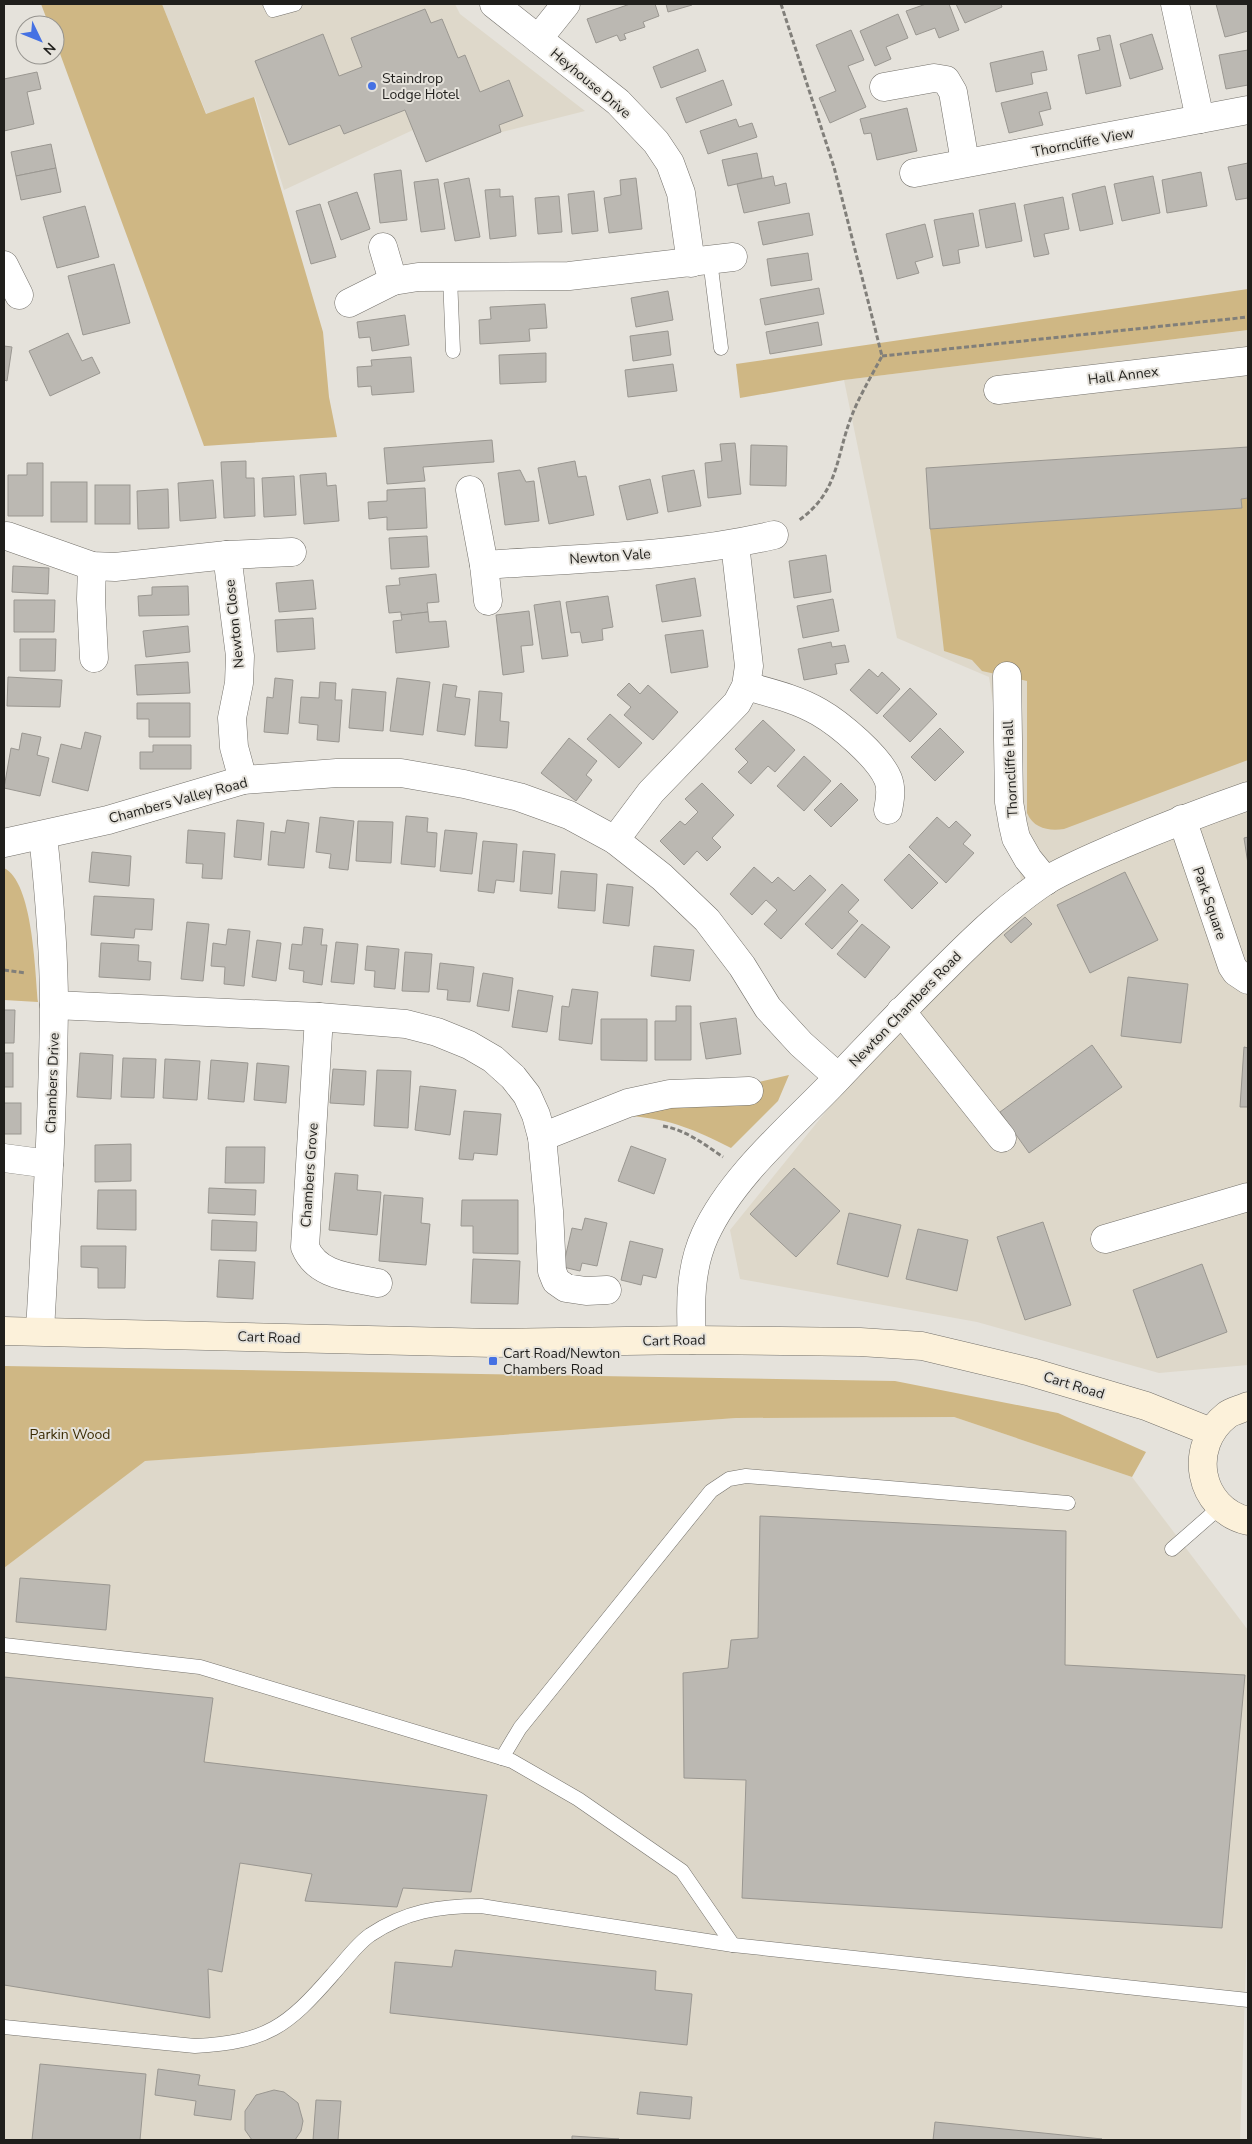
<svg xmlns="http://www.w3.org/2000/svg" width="1252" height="2144" viewBox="0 0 1252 2144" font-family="'Nunito Sans',sans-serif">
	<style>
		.built { fill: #ded8ca }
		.green { fill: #cfb784 }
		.building { fill: #bbb8b2; stroke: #9a9791 }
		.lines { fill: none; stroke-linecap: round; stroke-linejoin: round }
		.lane-casing { stroke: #74716b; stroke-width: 15 }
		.street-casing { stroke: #74716b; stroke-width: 29 }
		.secondary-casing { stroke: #74716b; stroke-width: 29 }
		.path { stroke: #817f7a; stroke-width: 3; stroke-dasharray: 5 2.5; stroke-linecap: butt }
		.lane { stroke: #fff; stroke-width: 14 }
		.street { stroke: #fff; stroke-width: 28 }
		.secondary { stroke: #fcf1da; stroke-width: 28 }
		.poi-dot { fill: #4571e3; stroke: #e5e2db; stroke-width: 2 }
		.labels { text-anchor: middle; stroke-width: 4; stroke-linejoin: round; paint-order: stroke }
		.poi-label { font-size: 14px; fill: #201f1c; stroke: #e5e2db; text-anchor: start }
		.street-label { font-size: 14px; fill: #201f1c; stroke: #e5e2db }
		.park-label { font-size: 14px; fill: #3c2c04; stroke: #e5e2db }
	</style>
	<rect width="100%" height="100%" fill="#e5e2db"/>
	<!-- built -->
	<g class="built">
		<polygon points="162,4 455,4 460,14 585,111 502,132 426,162 413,130 284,190 255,97 207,115"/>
		<polygon points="1248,330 1248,1365 1159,1373 977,1322 740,1279 730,1230 878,1047 1022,887 989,677 897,638 844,380"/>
		<polygon points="954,1417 1132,1477 1248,1630 1248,1904 1240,2140 4,2140 4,1568 144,1461 736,1418"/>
	</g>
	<!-- green -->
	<g class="green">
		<polygon points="41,4 162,4 206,114 254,97 323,332 329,397 337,437 204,446 55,40 55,25 49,25"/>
		<polygon points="1248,289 1248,330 844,380 740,398 736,364"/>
		<path d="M1248,498V760L1064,829C1049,831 1034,829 1027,813V681L982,671L972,660L944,651L930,529L1241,508V499Z"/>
		<path d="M4,868C33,882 35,971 38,1002L4,1000Z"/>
		<path d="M789,1075L778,1101L731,1148C693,1129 673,1120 631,1116L670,1103L756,1100L759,1082Z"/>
		<polygon points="4,1366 895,1381 1058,1413 1146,1452 1132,1477 954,1417 736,1418 145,1461 4,1568"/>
	</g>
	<!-- building -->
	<g class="building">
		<polygon points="630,4 655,4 659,16 643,22 645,27 624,34 626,39 620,41 617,35 596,43 587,19"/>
		<polygon points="666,4 691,4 692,5 668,12"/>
		<polygon points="926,4 949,4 959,30 939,38 935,28 916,35 906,11"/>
		<polygon points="956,4 1001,4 1002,7 965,23"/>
		<polygon points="1216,4 1248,4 1248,31 1225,37"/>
		<polygon points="425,9 431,23 442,19 458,58 465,55 480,92 509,80 523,116 499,125 501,132 426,162 405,110 344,134 340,125 289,145 255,61 323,34 339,76 362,67 351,38"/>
		<polygon points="898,14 908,38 886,47 891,59 875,66 860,31"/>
		<polygon points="851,30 864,60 848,66 866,107 830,123 819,98 836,91 816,45"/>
		<polygon points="1152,34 1163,69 1130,79 1120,44"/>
		<polygon points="1110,35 1121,86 1086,94 1078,55 1100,50 1097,38"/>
		<polygon points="698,49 706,71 661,88 653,67"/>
		<polygon points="1248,50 1248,85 1226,89 1219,55"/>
		<polygon points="1043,51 1047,70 1031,73 1033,84 996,92 990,63"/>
		<polygon points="37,72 41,89 27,92 34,124 4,131 4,79"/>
		<polygon points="723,80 732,105 686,123 676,98"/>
		<polygon points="1047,92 1051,109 1039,112 1043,125 1009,133 1001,103"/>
		<polygon points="907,108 917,151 877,160 871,133 864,134 860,119"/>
		<polygon points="736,119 739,127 752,123 757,137 708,154 700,131"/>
		<polygon points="51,144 56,168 16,176 11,152"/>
		<polygon points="757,153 762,178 728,186 722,160"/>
		<polygon points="1248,163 1248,198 1236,200 1228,167"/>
		<polygon points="56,168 61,192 21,200 16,176"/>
		<polygon points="401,170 407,220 380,223 374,174"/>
		<polygon points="1201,172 1207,206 1167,213 1162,180"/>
		<polygon points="773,176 775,186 786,183 790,203 744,213 737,184"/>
		<polygon points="1153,176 1160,213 1122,221 1114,184"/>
		<polygon points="469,178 480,237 455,241 444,183"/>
		<polygon points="636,178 642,229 609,233 604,198 621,195 620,180"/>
		<polygon points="438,179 445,229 421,232 414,182"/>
		<polygon points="1105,186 1113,224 1080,231 1072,194"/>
		<polygon points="500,189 500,197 513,196 516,236 490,239 485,190"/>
		<polygon points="594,191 598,231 572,234 568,194"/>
		<polygon points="357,192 370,229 341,240 328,202"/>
		<polygon points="559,196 562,232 538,234 535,198"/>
		<polygon points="1063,197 1069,229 1044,234 1049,254 1034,257 1024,205"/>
		<polygon points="1015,203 1022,241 986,248 979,210"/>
		<polygon points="320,204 336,257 311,264 296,211"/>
		<polygon points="85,206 99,257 57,268 43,217"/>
		<polygon points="809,213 813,235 763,245 758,222"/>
		<polygon points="973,213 979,246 958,250 960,263 943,266 934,220"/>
		<polygon points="925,224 933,257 915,262 919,273 897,279 886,234"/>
		<polygon points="808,253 812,280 771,286 767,259"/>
		<polygon points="114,264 130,323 83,335 68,276"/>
		<polygon points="819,288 824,314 765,325 760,299"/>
		<polygon points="668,291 673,320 636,327 631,298"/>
		<polygon points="545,304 547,328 529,329 530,341 480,344 479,320 491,319 490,307"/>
		<polygon points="405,315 409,345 372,351 370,337 359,338 357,322"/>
		<polygon points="818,322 822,345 770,354 766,332"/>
		<polygon points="668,331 671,355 633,361 630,336"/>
		<polygon points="68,333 82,361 92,357 100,373 50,396 29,351"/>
		<polygon points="4,346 12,347 7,381 4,380"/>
		<polygon points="546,353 546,382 500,384 499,355"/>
		<polygon points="411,357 414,392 372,395 371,386 358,387 357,367 372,366 371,360"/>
		<polygon points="673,364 677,391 628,397 625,370"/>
		<polygon points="492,440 494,462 423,467 425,481 387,484 384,448"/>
		<polygon points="735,443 741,494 708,498 705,463 722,461 720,444"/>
		<polygon points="751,445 787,446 786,486 750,485"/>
		<polygon points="1248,447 1248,498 1241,499 1242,508 930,529 926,468"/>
		<polygon points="246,461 246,478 254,478 255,516 224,518 221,462"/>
		<polygon points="575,461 578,477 586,476 594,515 549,524 538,468"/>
		<polygon points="27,463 43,463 43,516 8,516 8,475 27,475"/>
		<polygon points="520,470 526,482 534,481 539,521 505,525 498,473"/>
		<polygon points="694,470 701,506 668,512 662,476"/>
		<polygon points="326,473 327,486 336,485 339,521 304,524 300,475"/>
		<polygon points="294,476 296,515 264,517 262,478"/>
		<polygon points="650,479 658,513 627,520 619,486"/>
		<polygon points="213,480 216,518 180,521 178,483"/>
		<rect x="51" y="482" width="36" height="40"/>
		<rect x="95" y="485" width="35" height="39"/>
		<polygon points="425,488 427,528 387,530 387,517 369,519 368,502 387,501 387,490"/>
		<polygon points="168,489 169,528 138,529 137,491"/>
		<polygon points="427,536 429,567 391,569 389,538"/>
		<polygon points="826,555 831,592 794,598 789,561"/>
		<polygon points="13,566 49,568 48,594 12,592"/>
		<polygon points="436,574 439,602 427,603 428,612 401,615 401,612 389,613 386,586 400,585 399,578"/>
		<polygon points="695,578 701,616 662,622 656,585"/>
		<polygon points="313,580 316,609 279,612 276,583"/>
		<polygon points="188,586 189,615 139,616 138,596 152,595 152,587"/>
		<polygon points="608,596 613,627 602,629 603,640 582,643 580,632 571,633 566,602"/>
		<polygon points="833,599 839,631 803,638 797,606"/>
		<polygon points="14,600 55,600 54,632 14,632"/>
		<polygon points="560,601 568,656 542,659 534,605"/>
		<polygon points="529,611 533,645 521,646 524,672 503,675 496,615"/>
		<polygon points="428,612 429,622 446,621 449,647 396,653 393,621 402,620 401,615"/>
		<polygon points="313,618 315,649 277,652 275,620"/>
		<polygon points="188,626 190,652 146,657 143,631"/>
		<polygon points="703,630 708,667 671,673 665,635"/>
		<polygon points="20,639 56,639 55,671 20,671"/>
		<polygon points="831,642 832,647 845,645 849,662 835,664 837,674 804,680 798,649"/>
		<polygon points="188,662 190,693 137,695 135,665"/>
		<polygon points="869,669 878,677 882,672 900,689 877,714 850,690"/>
		<polygon points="8,677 62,680 60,707 7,706"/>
		<polygon points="275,678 293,680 288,734 264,732 267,697 273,698"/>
		<polygon points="397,678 430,682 423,735 390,731"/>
		<polygon points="320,682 336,683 335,700 342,700 339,742 317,740 318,725 299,723 301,697 319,698"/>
		<polygon points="629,683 640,694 648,685 678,712 653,740 624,715 631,707 617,695"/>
		<polygon points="443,684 457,686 455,697 470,699 465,735 437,731"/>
		<polygon points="910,688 937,714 910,742 883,716"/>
		<polygon points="352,689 386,692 383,731 349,728"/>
		<polygon points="479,691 502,693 500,721 509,722 507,748 475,746"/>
		<polygon points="137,703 190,703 190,737 149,737 149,719 137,719"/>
		<polygon points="610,714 642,743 619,768 587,739"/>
		<polygon points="763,720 795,750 775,772 768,766 751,784 738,772 748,762 735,749"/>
		<polygon points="940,728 964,752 935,781 911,757"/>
		<polygon points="85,732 101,736 88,791 52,782 61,744 81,749"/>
		<polygon points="22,733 41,737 37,755 49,758 40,796 4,788 11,748 19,750"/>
		<polygon points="569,738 597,761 586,775 592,780 576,801 541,773"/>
		<polygon points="153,745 191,745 191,769 140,769 140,752 153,752"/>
		<polygon points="804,756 831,781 804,811 777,786"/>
		<polygon points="702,783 734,815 712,838 721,847 707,861 697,851 684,865 660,841 680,821 685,825 698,812 685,799"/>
		<polygon points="841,783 858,800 831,827 814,810"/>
		<polygon points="406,816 428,818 427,832 437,833 435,867 401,864"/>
		<polygon points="320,817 354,821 348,870 329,868 331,854 316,852"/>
		<polygon points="937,817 949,828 956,821 971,835 963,844 974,853 946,883 909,847"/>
		<polygon points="237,820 264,823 261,860 234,857"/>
		<polygon points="287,820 309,823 304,868 268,865 271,831 285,833"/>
		<polygon points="358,821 393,822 391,863 356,861"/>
		<polygon points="188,830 225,833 222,879 202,878 203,864 186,863"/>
		<polygon points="445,830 477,833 472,874 440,871"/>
		<polygon points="1248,837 1248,864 1244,838"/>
		<polygon points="483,841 517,844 514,882 496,880 494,893 478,891"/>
		<polygon points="523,851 555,854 552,894 520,891"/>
		<polygon points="92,852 131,856 129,886 89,882"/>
		<polygon points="909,854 938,883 912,909 884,880"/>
		<polygon points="754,867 772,883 778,877 794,891 810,875 826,890 781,939 764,924 777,910 766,900 752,915 730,894"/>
		<polygon points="561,871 597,874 595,911 558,908"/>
		<polygon points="1125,872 1158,940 1090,973 1057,905"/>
		<polygon points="607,884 633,887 629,926 603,923"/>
		<polygon points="842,884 859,900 848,912 858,921 832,949 805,924"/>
		<polygon points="94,896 154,899 152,930 135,929 134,938 91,935"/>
		<polygon points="1025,917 1032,924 1011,943 1004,935"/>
		<polygon points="187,922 209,924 203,981 181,979"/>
		<polygon points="862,924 890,947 865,978 837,954"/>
		<polygon points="304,927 323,929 321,945 327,945 322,985 303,982 304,971 289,969 292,944 302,945"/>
		<polygon points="228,929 250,931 244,986 224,984 225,967 211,966 213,943 226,945"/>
		<polygon points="257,940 281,943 276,981 252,977"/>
		<polygon points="336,942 358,944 354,984 331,982"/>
		<polygon points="101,943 139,945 138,961 151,962 150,980 99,977"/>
		<polygon points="367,946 399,949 395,989 374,987 375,971 365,970"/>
		<polygon points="654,946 694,950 690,981 651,976"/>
		<polygon points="405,952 432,954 429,992 402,991"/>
		<polygon points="440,963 474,967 470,1002 447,1000 448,990 437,989"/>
		<polygon points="483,973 513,978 509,1011 477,1006"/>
		<polygon points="1128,977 1188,984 1181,1043 1121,1036"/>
		<polygon points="572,989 598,992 592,1044 559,1040 562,1006 569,1007"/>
		<polygon points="518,990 553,996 547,1032 512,1027"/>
		<polygon points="676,1006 691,1006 691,1060 655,1060 655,1021 676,1021"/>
		<polygon points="4,1010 15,1010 14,1043 4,1043"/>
		<polygon points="736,1018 741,1054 706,1059 700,1023"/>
		<polygon points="601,1019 647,1019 647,1061 601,1060"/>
		<polygon points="1092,1045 1122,1087 1029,1153 1000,1112"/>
		<polygon points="1244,1047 1248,1048 1248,1107 1240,1107"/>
		<rect x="4" y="1053" width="9" height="34"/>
		<polygon points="80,1053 113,1055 111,1099 77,1097"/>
		<polygon points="123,1058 156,1059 154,1098 121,1097"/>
		<polygon points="165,1059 200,1061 197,1100 163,1098"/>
		<polygon points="211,1060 248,1063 244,1102 208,1099"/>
		<polygon points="257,1063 289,1066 286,1103 254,1100"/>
		<polygon points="333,1069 366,1071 364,1105 330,1103"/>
		<polygon points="377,1070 411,1071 408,1128 374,1126"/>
		<polygon points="420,1086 456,1090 450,1135 415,1130"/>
		<rect x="4" y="1103" width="17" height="31"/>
		<polygon points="464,1111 501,1114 497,1155 474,1153 473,1160 459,1159"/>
		<polygon points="131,1144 131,1181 95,1182 95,1145"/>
		<polygon points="631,1146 666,1159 654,1194 618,1181"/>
		<polygon points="226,1147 265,1147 264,1183 225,1183"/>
		<polygon points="794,1168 840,1211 796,1257 750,1214"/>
		<polygon points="335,1173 358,1175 357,1190 381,1192 377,1235 329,1230"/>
		<polygon points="209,1188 256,1190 255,1215 208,1213"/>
		<polygon points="98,1190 136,1190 136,1230 97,1229"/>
		<polygon points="384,1195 423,1198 421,1223 430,1224 426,1265 379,1261"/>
		<polygon points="462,1200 518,1200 518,1254 473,1253 473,1226 461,1226"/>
		<polygon points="849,1213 901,1225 888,1277 837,1264"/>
		<polygon points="585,1218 607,1223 597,1266 582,1263 580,1271 563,1267 572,1228 582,1230"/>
		<polygon points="212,1220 257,1222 256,1251 211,1250"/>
		<polygon points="1043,1222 1071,1305 1025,1320 997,1237"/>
		<polygon points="918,1229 968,1240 957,1291 906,1279"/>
		<polygon points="630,1241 663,1249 656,1278 643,1275 641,1285 621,1280"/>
		<polygon points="81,1246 126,1246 125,1288 98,1288 98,1268 81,1267"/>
		<polygon points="473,1259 520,1261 518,1304 471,1303"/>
		<polygon points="219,1260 255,1262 253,1299 217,1297"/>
		<polygon points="1202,1264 1227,1332 1157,1358 1133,1290"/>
		<polygon points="760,1516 1066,1531 1065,1665 1245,1675 1222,1928 742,1898 746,1780 684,1778 683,1673 728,1668 731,1640 758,1638"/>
		<polygon points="20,1578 110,1585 106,1630 16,1622"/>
		<polygon points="4,1677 213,1698 204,1762 487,1795 471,1892 403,1888 397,1907 305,1901 312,1874 240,1863 222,1972 208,1969 210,2018 4,1985"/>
		<polygon points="455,1950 656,1971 655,1990 692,1994 687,2045 390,2013 395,1962 452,1967"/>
		<polygon points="40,2064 146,2074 140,2140 32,2140"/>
		<polygon points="158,2069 200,2075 198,2085 235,2090 231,2120 194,2115 196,2101 155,2095"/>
		<polygon points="274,2090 284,2092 298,2103 303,2121 301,2131 295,2140 252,2140 245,2130 245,2111 256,2095"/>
		<polygon points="640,2092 692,2097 690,2119 637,2114"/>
		<polygon points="316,2100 341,2101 338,2140 313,2140"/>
		<polygon points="935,2122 1102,2139 933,2140"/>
		<polygon points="572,2136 619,2139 572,2140"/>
	</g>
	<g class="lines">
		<defs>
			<g id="lane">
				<polyline points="270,4 273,10 295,4"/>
				<polyline points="710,260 721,348"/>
				<polyline points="450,277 453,351"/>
				<polyline points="1172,1549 1220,1507"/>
				<polyline points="4,1645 200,1667 512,1761 578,1799 682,1871 733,1945"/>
				<polyline points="502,1758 520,1728 711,1491 729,1479 746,1476 1068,1503"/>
				<path d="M4,2027L195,2046C267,2042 287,2027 333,1974C345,1961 356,1945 370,1935C406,1911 439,1906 481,1906L733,1945L1248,2000"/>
			</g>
			<g id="street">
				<polyline points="494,4 618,102 656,142 670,163 681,193 691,263"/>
				<polyline points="1175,4 1200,119"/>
				<polyline points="538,39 566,4"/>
				<polyline points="884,87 934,78 946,80 953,92 965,162"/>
				<polyline points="914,173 1248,110"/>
				<polyline points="383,247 393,281"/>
				<polyline points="4,265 19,295"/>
				<polyline points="349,303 393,281 418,277 569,276 733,257"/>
				<polyline points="998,390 1248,361"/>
				<polyline points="470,490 484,565 488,601"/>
				<polyline points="7,536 92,566 115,567 227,555"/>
				<path d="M484,565C581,558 680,557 774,535"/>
				<polyline points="92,566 91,599 94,658"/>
				<polyline points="1007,676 1009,802 1013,825 1016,838 1028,859 1046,881"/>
				<path d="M746,686C771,693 797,699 819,712C840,724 879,757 888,779C892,789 890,800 888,810"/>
				<polyline points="243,780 234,747 232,718 239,683 240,656 227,555 292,552"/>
				<polyline points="1182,819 1232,966 1236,972 1248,980"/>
				<polyline points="615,840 651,792 737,703 746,686 749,666 735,544"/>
				<polyline points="4,843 108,820 243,780 337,773 401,773 464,784 519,797 569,815 615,840 662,877 707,920 742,966 768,1008 801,1044 838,1077"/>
				<polyline points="54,1005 319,1017 406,1024 437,1032 469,1045 493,1059 513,1077 527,1095 536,1115 542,1137 549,1211 552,1271 556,1281 566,1288 586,1291 607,1290"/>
				<polyline points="901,1011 1002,1138"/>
				<path d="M319,1017L305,1247C317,1276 350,1277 378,1283"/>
				<polyline points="542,1137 628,1103 670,1094 749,1091"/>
				<polyline points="4,1158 49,1164"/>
				<polyline points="1105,1239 1248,1197"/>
				<path d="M40,1331C46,1223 53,1114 54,1005C54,949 49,892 43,835"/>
				<path d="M692,1340C690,1304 690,1268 705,1235C732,1176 791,1127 835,1081C871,1043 907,1005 944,969C976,937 1009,905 1047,880C1071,866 1096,856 1121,845C1163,827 1205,811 1248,796"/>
			</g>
			<g id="secondary">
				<polyline points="4,1331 493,1343 692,1340 860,1342 922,1346 1031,1372 1146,1406 1211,1432"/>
				<path d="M1248,1406C1242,1409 1232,1411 1227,1415C1187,1446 1198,1509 1248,1521"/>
			</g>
		</defs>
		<!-- lane casing -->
		<use href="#lane" class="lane-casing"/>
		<!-- street casing -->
		<use href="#street" class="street-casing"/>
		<!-- secondary casing -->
		<use href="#secondary" class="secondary-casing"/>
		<!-- path -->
		<g class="path">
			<path d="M781,4L834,167L882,356C872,375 860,395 852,415C835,458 840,491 798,521"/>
			<polyline points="882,356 1248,317"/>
			<polyline points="4,970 26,973"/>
			<path d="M663,1126C686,1130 704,1144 723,1157"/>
		</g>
		<!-- lane -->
		<use href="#lane" class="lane"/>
		<!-- street -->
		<use href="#street" class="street"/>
		<!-- secondary -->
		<use href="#secondary" class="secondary"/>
	</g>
	<!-- markers -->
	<g class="poi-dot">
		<circle cx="372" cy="86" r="5"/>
		<rect x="488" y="1356" width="10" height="10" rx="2.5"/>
	</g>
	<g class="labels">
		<!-- poi labels -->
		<g class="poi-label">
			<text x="382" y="83">Staindrop<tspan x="382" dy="16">Lodge Hotel</tspan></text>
			<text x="503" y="1358">Cart Road/Newton<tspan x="503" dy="16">Chambers Road</tspan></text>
		</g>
		<!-- street labels -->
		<g class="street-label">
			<text transform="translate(591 83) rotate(40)" y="5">Heyhouse Drive</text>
			<text transform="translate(1083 142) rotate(-11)" y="5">Thorncliffe View</text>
			<text transform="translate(1123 375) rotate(-7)" y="5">Hall Annex</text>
			<text transform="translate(610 556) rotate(-4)" y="5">Newton Vale</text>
			<text transform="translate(234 624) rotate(-96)" y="5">Newton Close</text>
			<text transform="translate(1010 769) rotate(-93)" y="5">Thorncliffe Hall</text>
			<text transform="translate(178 800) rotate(-15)" y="5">Chambers Valley Road</text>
			<text transform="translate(1210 903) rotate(71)" y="5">Park Square</text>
			<text transform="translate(905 1009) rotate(-46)" y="5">Newton Chambers Road</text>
			<text transform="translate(52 1083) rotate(-88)" y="5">Chambers Drive</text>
			<text transform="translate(309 1175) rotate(-86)" y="5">Chambers Grove</text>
			<text transform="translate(269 1337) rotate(2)" y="5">Cart Road</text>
			<text transform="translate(674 1340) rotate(-1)" y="5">Cart Road</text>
			<text transform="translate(1074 1385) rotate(17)" y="5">Cart Road</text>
		</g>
		<!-- park labels -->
		<g class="park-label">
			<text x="70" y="1439">Parkin Wood</text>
		</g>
	</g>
	<!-- border -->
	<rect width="1252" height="2144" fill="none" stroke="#201f1c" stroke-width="10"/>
	<!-- north arrow -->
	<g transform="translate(40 40) rotate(133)"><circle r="24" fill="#e5e2db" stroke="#96948f"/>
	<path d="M0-4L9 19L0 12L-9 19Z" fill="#4571e3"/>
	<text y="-8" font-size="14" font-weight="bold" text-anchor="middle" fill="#201f1c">N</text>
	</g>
</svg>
